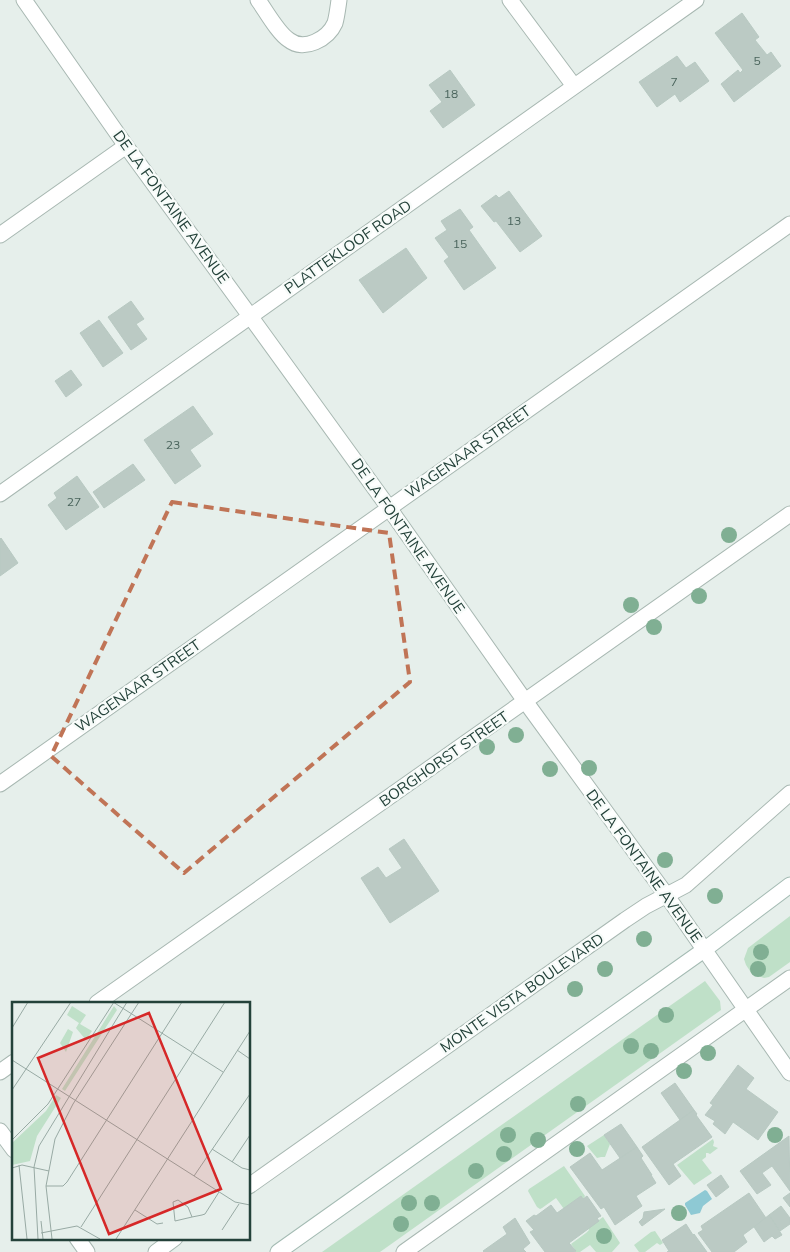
<svg xmlns="http://www.w3.org/2000/svg" width="790" height="1252" viewBox="0 0 790 1252" font-family="Mulish,sans-serif">
	<style>
		.green { fill: #bfe0c8 }
		.water { fill: #8ec9d4 }
		.building { fill: #bbcac4; stroke: #b8c9c2 }
		.lines { fill: none; stroke-linecap: round; stroke-linejoin: round }
		.street-casing { stroke: #a8b8b2; stroke-width: 17 }
		.secondary-casing { stroke: #a4bbb3; stroke-width: 17 }
		.street { stroke: #fff; stroke-width: 15 }
		.secondary { stroke: #fff; stroke-width: 15 }
		.tree { fill: #80af93 }
		.marked { fill: none; stroke: #c07456; stroke-width: 4; stroke-dasharray: 10 6; stroke-linejoin: round }
		.labels { text-anchor: middle; stroke-width: 4.5; stroke-linejoin: round; paint-order: stroke }
		.number-label { font-size: 12px; fill: #4a645c }
		.street-label { font-size: 15px; fill: #24423a; stroke: #f7fbf9 }
		.inset-road { fill: none; stroke: #98aaa4; stroke-width: 1 }
		.view { fill: #d62828; fill-opacity: 0.15; stroke: #d62828; stroke-width: 2.5 }
		.inset-edge { fill: none; stroke: #24423a; stroke-width: 2.5 }
	</style>
	<rect width="100%" height="100%" fill="#e6efeb"/>
	<!-- green -->
	<g class="green">
		<polygon points="790,916 790,962 769,977 764,978 752,974 746,965 744,959 748,948"/>
		<polygon points="705,981 720,1001 721,1010 380,1252 322,1252"/>
		<polygon points="604,1135 610,1144 605,1157 601,1157 597,1158 587,1146"/>
		<polygon points="713,1139 714,1142 713,1146 718,1148 710,1154 708,1153 706,1153 706,1157 702,1160 712,1173 694,1185 677,1165"/>
		<polygon points="564,1166 585,1196 583,1199 581,1196 564,1209 556,1198 542,1208 540,1209 537,1207 528,1191 529,1189"/>
		<polygon points="603,1217 620,1243 612,1252 596,1252 590,1245 580,1252 574,1252 576,1251 571,1244 586,1233 589,1230 588,1228"/>
		<polygon points="655,1231 663,1243 660,1245 657,1243 645,1252 639,1252 634,1245 651,1232"/>
	</g>
	<!-- water -->
	<polygon class="water" points="705,1190 707,1191 712,1199 703,1206 700,1213 691,1215 685,1205 685,1203"/>
	<!-- building -->
	<g class="building">
		<polygon points="742,13 759,37 755,40 767,55 771,52 781,66 734,102 721,84 738,70 740,73 743,70 715,33"/>
		<polygon points="677,56 686,68 695,62 709,81 680,102 675,94 657,107 639,82"/>
		<polygon points="450,70 475,105 443,128 430,111 442,102 429,85"/>
		<polygon points="509,191 542,236 520,252 496,221 494,222 481,206 496,195 499,198"/>
		<polygon points="460,209 473,227 469,230 496,268 464,290 444,261 449,257 435,238 447,230 441,221"/>
		<polygon points="406,248 427,278 383,313 359,280"/>
		<polygon points="131,301 144,319 136,324 147,339 131,350 108,317"/>
		<polygon points="99,320 123,353 103,367 80,333"/>
		<polygon points="71,370 82,385 66,397 55,381"/>
		<polygon points="193,406 213,434 190,450 201,466 175,484 144,440"/>
		<polygon points="133,464 145,480 104,508 93,492"/>
		<polygon points="77,476 99,507 66,530 48,505 57,498 54,493"/>
		<polygon points="1,538 18,563 0,576 0,539"/>
		<polygon points="404,839 439,891 390,923 361,878 378,867 386,878 402,868 389,849"/>
		<polygon points="738,1065 754,1078 746,1089 778,1112 758,1140 733,1122 725,1134 713,1124 715,1121 705,1115 713,1105 710,1103"/>
		<polygon points="675,1083 694,1110 680,1120 661,1093"/>
		<polygon points="694,1110 697,1114 696,1115 712,1137 673,1164 681,1176 669,1185 642,1147"/>
		<polygon points="621,1124 637,1147 620,1158 604,1135"/>
		<polygon points="789,1136 790,1191 772,1166 762,1173 771,1185 757,1194 740,1171"/>
		<polygon points="637,1147 643,1156 641,1158 652,1175 651,1175 656,1183 636,1196 642,1206 615,1225 604,1207 601,1209 570,1167 590,1153 602,1170"/>
		<polygon points="721,1175 729,1187 716,1197 707,1185"/>
		<polygon points="749,1193 766,1218 743,1235 747,1242 734,1252 712,1252 698,1233 703,1230 701,1226"/>
		<polygon points="790,1193 790,1207 783,1198"/>
		<polygon points="581,1196 583,1199 587,1196 601,1216 597,1218 599,1221 569,1243 576,1251 574,1252 545,1252 530,1232 534,1230 526,1221 534,1215 536,1216 551,1205 557,1213"/>
		<polygon points="781,1206 790,1218 790,1224 780,1231 769,1215"/>
		<polygon points="665,1209 642,1226 639,1222 643,1218 644,1212"/>
		<polygon points="769,1215 782,1235 775,1239 772,1236 764,1242 754,1227"/>
		<polygon points="515,1218 530,1243 523,1249 526,1252 484,1252 483,1251 507,1234 503,1227"/>
		<polygon points="686,1224 693,1235 694,1234 707,1252 667,1252 669,1251 662,1240"/>
	</g>
	<g class="lines">
		<defs>
			<g id="street">
				<polyline points="24,0 126,146 250,316 389,508 525,701 667,896 790,1073"/>
				<path d="M258,0C266,11 278,33 289,40C304,52 328,39 335,23C337,16 338,7 339,0"/>
				<polyline points="510,0 574,86"/>
				<polyline points="0,235 126,146"/>
				<polyline points="0,494 696,0"/>
				<polyline points="0,784 790,224"/>
				<polyline points="97,1003 790,514"/>
				<polyline points="0,1072 14,1062"/>
				<polyline points="0,1131 14,1150"/>
				<polyline points="249,1186 625,920 646,906 686,885 790,793"/>
				<polyline points="77,1238 87,1252"/>
				<polyline points="156,1252 175,1238"/>
				<polyline points="404,1252 790,978"/>
			</g>
			<polyline id="secondary" points="278,1252 704,950 790,885"/>
		</defs>
		<!-- street casing -->
		<use href="#street" class="street-casing"/>
		<!-- secondary casing -->
		<use href="#secondary" class="secondary-casing"/>
		<!-- street -->
		<use href="#street" class="street"/>
		<!-- secondary -->
		<use href="#secondary" class="secondary"/>
	</g>
	<!-- trees -->
	<g class="tree">
		<circle cx="729" cy="535" r="8"/>
		<circle cx="699" cy="596" r="8"/>
		<circle cx="631" cy="605" r="8"/>
		<circle cx="654" cy="627" r="8"/>
		<circle cx="516" cy="735" r="8"/>
		<circle cx="487" cy="747" r="8"/>
		<circle cx="589" cy="768" r="8"/>
		<circle cx="550" cy="769" r="8"/>
		<circle cx="665" cy="860" r="8"/>
		<circle cx="715" cy="896" r="8"/>
		<circle cx="644" cy="939" r="8"/>
		<circle cx="761" cy="952" r="8"/>
		<circle cx="605" cy="969" r="8"/>
		<circle cx="758" cy="969" r="8"/>
		<circle cx="575" cy="989" r="8"/>
		<circle cx="666" cy="1015" r="8"/>
		<circle cx="631" cy="1046" r="8"/>
		<circle cx="651" cy="1051" r="8"/>
		<circle cx="708" cy="1053" r="8"/>
		<circle cx="684" cy="1071" r="8"/>
		<circle cx="578" cy="1104" r="8"/>
		<circle cx="508" cy="1135" r="8"/>
		<circle cx="775" cy="1135" r="8"/>
		<circle cx="538" cy="1140" r="8"/>
		<circle cx="577" cy="1149" r="8"/>
		<circle cx="504" cy="1154" r="8"/>
		<circle cx="476" cy="1171" r="8"/>
		<circle cx="409" cy="1203" r="8"/>
		<circle cx="432" cy="1203" r="8"/>
		<circle cx="679" cy="1213" r="8"/>
		<circle cx="401" cy="1224" r="8"/>
		<circle cx="604" cy="1236" r="8"/>
	</g>
	<!-- marked area -->
	<path class="marked" d="M172,502L389,533L410,682L184,873L51,756Z"/>
	<g class="labels">
		<!-- number labels -->
		<g class="number-label">
			<text x="757" y="65">5</text>
			<text x="674" y="86">7</text>
			<text x="451" y="98">18</text>
			<text x="514" y="225">13</text>
			<text x="460" y="248">15</text>
			<text x="173" y="449">23</text>
			<text x="74" y="506">27</text>
		</g>
		<!-- street labels -->
		<g class="street-label">
			<text transform="translate(171 207) rotate(54)" y="5">DE LA FONTAINE AVENUE</text>
			<text transform="translate(348 247) rotate(-35)" y="5">PLATTEKLOOF ROAD</text>
			<text transform="translate(468 452) rotate(-35)" y="5">WAGENAAR STREET</text>
			<text transform="translate(408 536) rotate(55)" y="5">DE LA FONTAINE AVENUE</text>
			<text transform="translate(138 686) rotate(-35)" y="5">WAGENAAR STREET</text>
			<text transform="translate(444 759) rotate(-35)" y="5">BORGHORST STREET</text>
			<text transform="translate(644 866) rotate(54)" y="5">DE LA FONTAINE AVENUE</text>
			<text transform="translate(522 993) rotate(-35)" y="5">MONTE VISTA BOULEVARD</text>
		</g>
	</g>
	<!-- overview -->
	<g transform="translate(12 1002)">
		<rect width="238" height="238" fill="#e6efeb"/>
		<path d="M60,4L74,13L68,22L80,29L74,38L64,26L67,21L55,13ZM102,4L105,8L53,89L50,87ZM56,27L61,30L54,50L48,41ZM44,93L49,96L25,134L18,159L0,163V141L34,109Z" fill="#bfe0c8"/>
		<path class="inset-road" d="M101,0L211,70M0,26L16,0M225,48L238,57M0,58L223,200L238,203M0,88L59,0M0,138L36,102L102,0M200,147L230,166L238,168M220,160L238,133M7,163L15,237M0,166L10,163L37,169M182,174L238,92M34,184H51L55,180L170,0M123,208L145,222L151,221M180,215L176,205L166,198L161,200L163,219L180,215L190,213L193,212L207,190M29,219L31,237M69,225L213,0M210,228L227,202M29,231L65,224L88,237M26,237L22,165L27,144L115,0M40,237L34,184L43,137L61,102L127,0M104,237L238,29"/>
		<path class="view" d="M137,11L209,187L97,232L26,56Z"/>
		<rect width="238" height="238" class="inset-edge"/>
	</g>
</svg>
